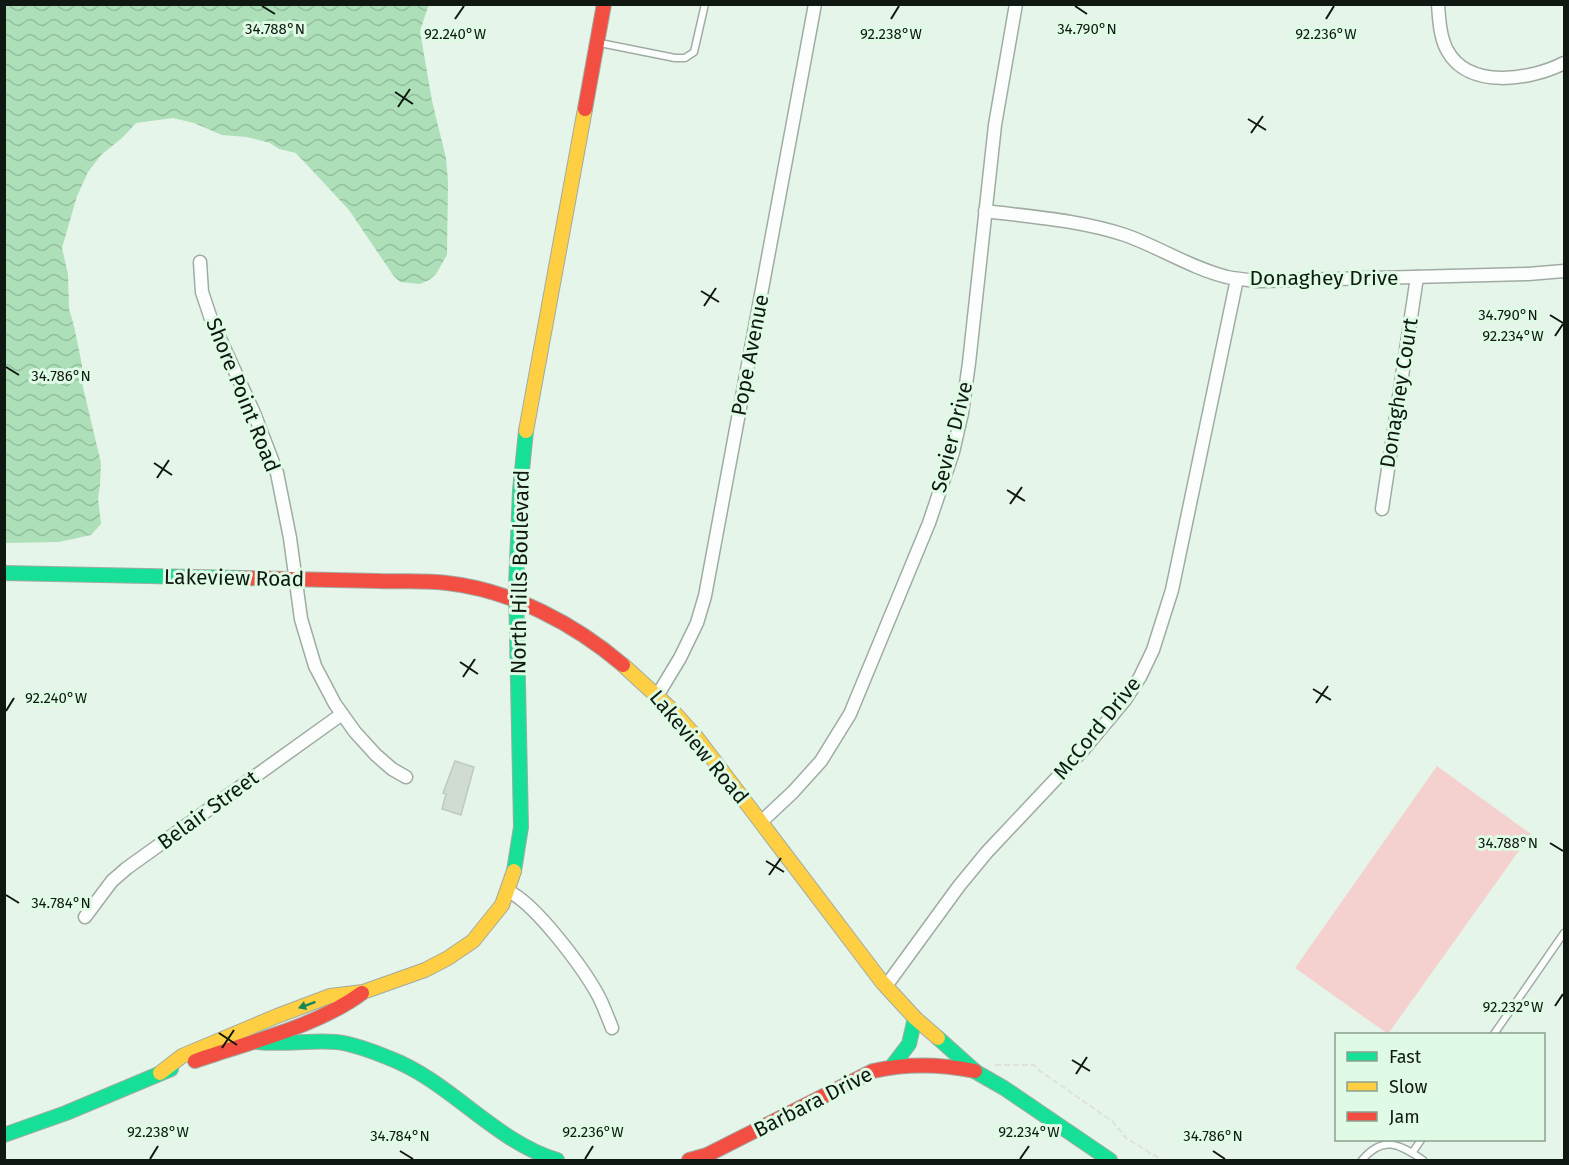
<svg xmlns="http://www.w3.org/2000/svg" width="1569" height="1165" viewBox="0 0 1569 1165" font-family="'Fira Sans',sans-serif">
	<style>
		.garden { fill: #f4d1cf }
		.water { fill: url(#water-waves) }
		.building { fill: #d0dcd2; stroke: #becac1; stroke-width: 1.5 }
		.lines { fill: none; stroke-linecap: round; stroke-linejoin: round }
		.lane-casing { stroke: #a0aba3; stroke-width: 9 }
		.street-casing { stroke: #a0aba3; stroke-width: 15 }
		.fast-casing { stroke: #a0aba3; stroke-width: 16 }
		.slow-casing { stroke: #a0aba3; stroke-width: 16 }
		.jam-casing { stroke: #a0aba3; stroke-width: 16 }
		.path { stroke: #dee1de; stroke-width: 2; stroke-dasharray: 6 3; stroke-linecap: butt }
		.lane { stroke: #fbfefc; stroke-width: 6 }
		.street { stroke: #fbfefc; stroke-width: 12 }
		.fast { stroke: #16e098; stroke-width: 14 }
		.slow { stroke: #ffcf43; stroke-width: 14 }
		.jam { stroke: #f24e42; stroke-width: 14 }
		.oneway { fill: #13865b }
		.ticks { fill: none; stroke: #0f1911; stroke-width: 2 }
		.labels { text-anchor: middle; stroke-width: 6; stroke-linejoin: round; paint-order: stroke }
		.street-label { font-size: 21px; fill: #0f1911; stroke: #e0fbe5 }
		.ticks-label { font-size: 15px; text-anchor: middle; fill: #0f1911; stroke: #e0fbe5; stroke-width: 6; stroke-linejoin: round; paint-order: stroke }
	</style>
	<defs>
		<pattern id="water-waves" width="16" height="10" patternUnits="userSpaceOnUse" patternTransform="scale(1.5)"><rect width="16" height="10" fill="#addfb9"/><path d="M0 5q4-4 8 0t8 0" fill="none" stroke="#94bf9e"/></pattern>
	</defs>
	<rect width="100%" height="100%" fill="#e6f5e9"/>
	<!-- garden -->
	<polygon class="garden" points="1437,766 1531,834 1388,1034 1295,968"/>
	<!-- water -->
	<polygon class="water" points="4,5 432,5 428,7 420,31 432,101 446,158 448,181 447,255 436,274 429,280 420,284 400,282 393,275 349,210 296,153 279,149 270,143 247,137 222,135 194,123 173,118 136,123 122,138 101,155 88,172 77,196 62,248 68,274 69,309 74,326 82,365 82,383 101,463 100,485 98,498 101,524 91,535 59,542 5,543"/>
	<!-- building -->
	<polygon class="building" points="455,761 474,767 461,815 442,809 446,794 443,793"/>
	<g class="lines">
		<defs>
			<g id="lane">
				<polyline points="600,43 675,58 685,58 694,52 705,4"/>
				<polyline points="1494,1034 1564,933"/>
				<polyline points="1412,1153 1421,1140"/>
				<path d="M1362,1160C1383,1135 1399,1144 1423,1160"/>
			</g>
			<g id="street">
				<path d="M1438,4C1439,19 1440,37 1447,50C1468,90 1531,80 1564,63"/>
				<path d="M985,211C1032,217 1080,220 1125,235C1159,247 1191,268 1227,277C1237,279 1248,280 1258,281L1528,274L1564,271"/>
				<polyline points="200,262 202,292 211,319 254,413 277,473 290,538 301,619 315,666 335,704 355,732 376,755 392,769 406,777"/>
				<polyline points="1382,509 1417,277"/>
				<polyline points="657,696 680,658 697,623 705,596 815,4"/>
				<polyline points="761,822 793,792 821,761 850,714 929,523 953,452 962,413 969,363 995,125 1016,4"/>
				<path d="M508,891C536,904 584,969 599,997C604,1007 608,1018 612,1028"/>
				<polyline points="85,917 112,881 127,868 342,714"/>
				<polyline points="886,986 959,886 987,852 1084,749 1125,700 1140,677 1153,650 1172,590 1237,279"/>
			</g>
			<g id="fast">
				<polyline points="4,573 242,578"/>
				<polyline points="514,871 521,827 516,586 520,490 526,431"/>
				<polyline points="938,1038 976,1072 1004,1088 1110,1160"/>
				<path d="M258,1042C284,1045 310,1040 336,1042C350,1043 375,1052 389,1058C450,1081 494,1141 557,1160"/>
				<polyline points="893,1065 909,1044 915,1018"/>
				<polyline points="4,1135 66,1113 171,1069"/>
			</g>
			<g id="slow">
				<polyline points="526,431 585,109"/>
				<polyline points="623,665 672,710 697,738 882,982 915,1018 938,1038"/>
				<polyline points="160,1073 182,1056 277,1016 330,996 363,992 425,970 448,958 473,941 502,905 514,871"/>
			</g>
			<g id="jam">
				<polyline points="585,109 604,4"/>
				<path d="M242,578C287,579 333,580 379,581C401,582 425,580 447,583C511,590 575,624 623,665"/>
				<path d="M195,1061C249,1042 316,1027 362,993"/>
				<path d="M689,1160L707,1155L873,1071C908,1063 940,1064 975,1071"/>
			</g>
		</defs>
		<!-- lane casing -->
		<use href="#lane" class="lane-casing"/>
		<!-- street casing -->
		<use href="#street" class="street-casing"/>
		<!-- fast casing -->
		<use href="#fast" class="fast-casing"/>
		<!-- slow casing -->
		<use href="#slow" class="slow-casing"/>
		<!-- jam casing -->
		<use href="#jam" class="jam-casing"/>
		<!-- path -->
		<polyline class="path" points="995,1065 1034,1065 1040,1071 1112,1121 1126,1138 1162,1160"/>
		<!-- lane -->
		<use href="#lane" class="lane"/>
		<!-- street -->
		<use href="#street" class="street"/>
		<!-- fast -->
		<use href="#fast" class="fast"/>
		<!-- slow -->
		<use href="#slow" class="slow"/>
		<!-- jam -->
		<use href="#jam" class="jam"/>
	</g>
	<!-- one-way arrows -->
	<defs><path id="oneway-solid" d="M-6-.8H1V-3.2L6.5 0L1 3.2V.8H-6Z" transform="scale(1.5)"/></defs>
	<use class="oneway" href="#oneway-solid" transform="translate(307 1005) rotate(160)"/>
	<!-- ticks -->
	<path class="ticks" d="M262,6L275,14M1075,6L1087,14M455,19L464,6M891,19L899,6M1326,19L1334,6M395,92L413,104M398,107L410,89M1248,119L1266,130M1251,133L1263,116M701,291L719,302M704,306L716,288M1550,315L1563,323M1555,336L1563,324M6,367L19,375M154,463L172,475M157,478L169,460M1007,490L1025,501M1010,504L1022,487M460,662L478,674M463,677L475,659M1313,689L1331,700M1316,703L1328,686M6,711L14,698M1550,843L1563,851M766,861L784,872M769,875L781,858M6,895L19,903M1555,1006L1563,994M219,1033L237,1045M222,1048L234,1030M1072,1060L1090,1071M1076,1074L1087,1057M400,1151L413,1159M1213,1151L1225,1159M150,1159L158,1146M585,1159L593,1146M1020,1159L1029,1146"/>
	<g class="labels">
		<!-- street labels -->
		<g class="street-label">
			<text x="1324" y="285">Donaghey Drive</text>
			<text transform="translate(750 355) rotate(-79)" y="7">Pope Avenue</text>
			<text transform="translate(1399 393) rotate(-81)" y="7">Donaghey Court</text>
			<text transform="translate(243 395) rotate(68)" y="7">Shore Point Road</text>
			<text transform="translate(952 437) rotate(-76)" y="7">Sevier Drive</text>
			<text transform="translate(520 572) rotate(-89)" y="7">North Hills Boulevard</text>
			<text transform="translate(234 578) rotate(1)" y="7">Lakeview Road</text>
			<text transform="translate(1097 728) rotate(-51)" y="7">McCord Drive</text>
			<text transform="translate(699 747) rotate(50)" y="7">Lakeview Road</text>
			<text transform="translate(208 810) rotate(-36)" y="7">Belair Street</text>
			<text transform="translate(813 1102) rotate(-27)" y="7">Barbara Drive</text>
		</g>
	</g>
	<g class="ticks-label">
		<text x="1087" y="34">34.790°N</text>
		<text x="275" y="34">34.788°N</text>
		<text x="455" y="39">92.240°W</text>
		<text x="891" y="39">92.238°W</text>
		<text x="1326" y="39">92.236°W</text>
		<text x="1508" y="320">34.790°N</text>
		<text x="1513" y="341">92.234°W</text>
		<text x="61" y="381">34.786°N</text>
		<text x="56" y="703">92.240°W</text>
		<text x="1508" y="848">34.788°N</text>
		<text x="61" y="908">34.784°N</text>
		<text x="1513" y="1012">92.232°W</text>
		<text x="158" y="1137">92.238°W</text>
		<text x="593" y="1137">92.236°W</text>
		<text x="1029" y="1137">92.234°W</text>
		<text x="400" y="1141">34.784°N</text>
		<text x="1213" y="1141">34.786°N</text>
	</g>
	<!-- border -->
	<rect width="1569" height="1165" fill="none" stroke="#0f1911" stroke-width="12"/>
	<!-- legend -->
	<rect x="1335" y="1033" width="210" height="108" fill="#e0fbe5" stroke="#8ca190" stroke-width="1.5"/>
	<rect x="1347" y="1052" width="30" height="9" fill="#16e098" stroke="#8ca190" stroke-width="1.5"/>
	<text x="1389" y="1063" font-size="18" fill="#0f1911">Fast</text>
	<rect x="1347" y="1082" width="30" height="9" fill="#ffcf43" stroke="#8ca190" stroke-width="1.5"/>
	<text x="1389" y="1093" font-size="18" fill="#0f1911">Slow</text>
	<rect x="1347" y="1112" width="30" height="9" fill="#f24e42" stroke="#8ca190" stroke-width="1.5"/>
	<text x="1389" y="1123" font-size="18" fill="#0f1911">Jam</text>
</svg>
